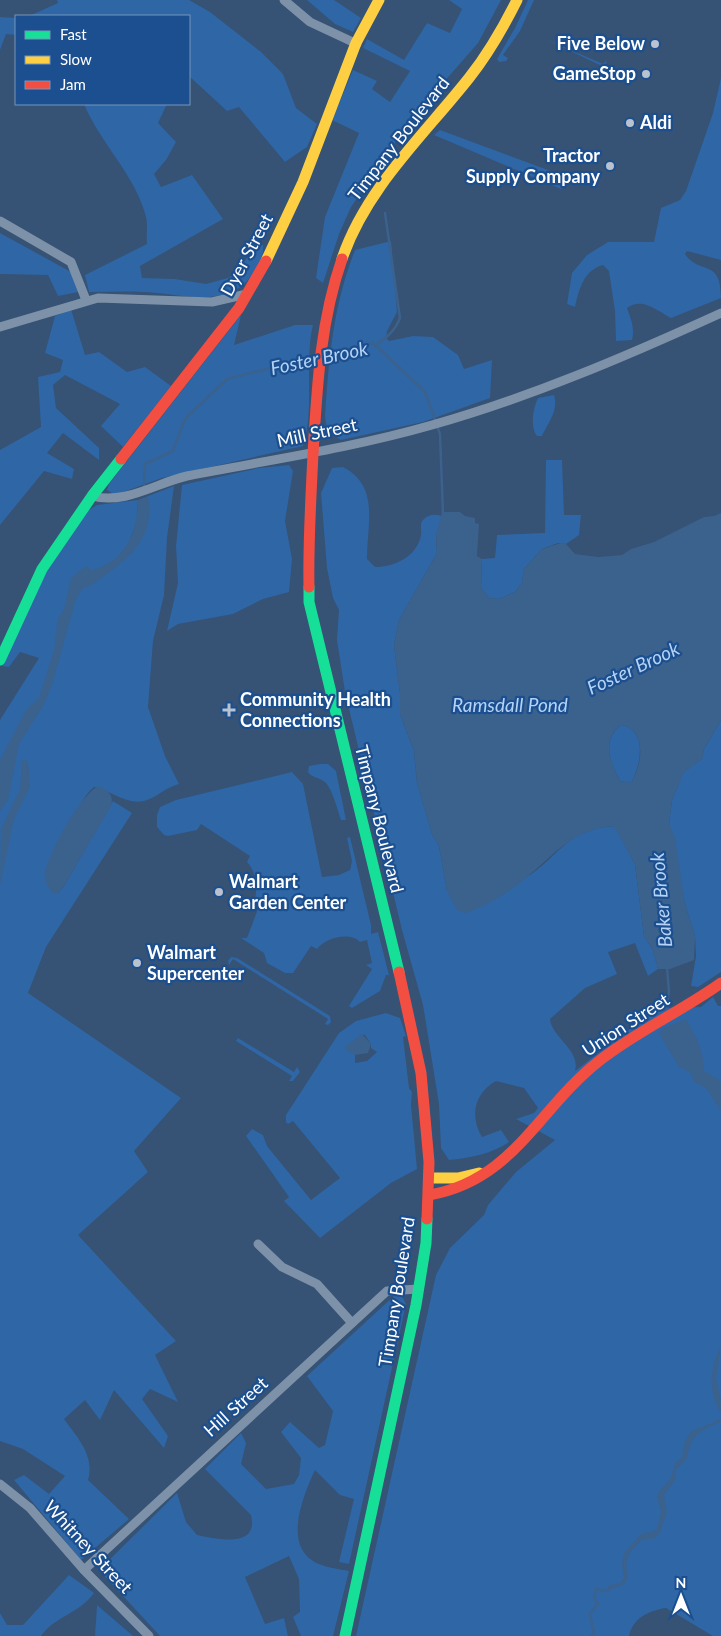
<svg xmlns="http://www.w3.org/2000/svg" width="721" height="1636" viewBox="0 0 721 1636" font-family="Lato,sans-serif">
	<style>
		.green { fill: #2f66a5; fill-rule: evenodd }
		.water { fill: #3b618d; fill-rule: evenodd }
		.lines { fill: none; stroke-linecap: round; stroke-linejoin: round }
		.stream { stroke: #3b618d; stroke-width: 2.5 }
		.street { stroke: #7d92a8; stroke-width: 9 }
		.fast { stroke: #16e098; stroke-width: 11 }
		.slow { stroke: #ffcf43; stroke-width: 11 }
		.jam { stroke: #f24e42; stroke-width: 11 }
		.poi-dot { fill: #b9c2ce; stroke: #1b4f8f; stroke-width: 2 }
		.labels { text-anchor: middle; stroke-width: 4.5; stroke-linejoin: round; paint-order: stroke }
		.poi-label { font-size: 18px; font-weight: bold; fill: #fff; stroke: #1b4f8f; text-anchor: start }
		.street-label { font-size: 18px; fill: #fff; stroke: #1b4f8f }
		.water-label { font-size: 19px; font-style: italic; fill: #b5d3f5; stroke: #1b4f8f }
	</style>
	<rect width="100%" height="100%" fill="#365274"/>
	<!-- green -->
	<g class="green">
		<polygon points="57,0 189,0 210,12 261,52 283,74 296,108 317,124 307,147 285,162 239,107 227,111 189,76 189,16 29,16 58,3"/>
		<polygon points="307,0 334,0 361,18 353,32 335,24"/>
		<polygon points="449,0 501,0 478,43 409,122 351,207 339,234 323,283 316,278 325,217 359,133 332,120 353,70 377,81 372,89 390,102 410,71 363,48 367,39 404,60 427,23 450,33 462,9"/>
		<polygon points="528,0 534,0 520,31 503,55 508,58 506,61 499,62 497,59 515,28"/>
		<polygon points="0,17 16,18 16,35 6,34 0,50"/>
		<polygon points="543,38 603,64 607,60 603,72 600,71 602,66"/>
		<path d="M721,78V260L687,251L685,254C700,276 721,257 721,298L671,318C656,310 642,297 627,308C631,319 635,328 632,340L616,341L615,311L609,271L603,265C584,270 579,289 575,307L567,304L572,273L587,255L608,242H654L661,208L680,200L686,191L713,113Z"/>
		<path d="M84,104H167L158,123L176,142L166,160L154,174L161,187L192,175L223,219L140,266L142,278L175,279L206,284L228,278L237,272L256,245H263C264,257 259,263 253,273C230,311 179,293 143,292C125,291 107,292 89,292L85,275L147,244C146,236 148,225 146,217C136,176 100,143 84,104Z"/>
		<polygon points="440,130 567,177 561,189 434,135"/>
		<polygon points="0,233 71,272 78,292 58,296 48,275 0,274"/>
		<path d="M391,241L397,312L387,331L386,338L389,341L413,336L433,337L458,355L464,369L492,360L490,398L423,422L341,440C330,434 326,429 325,416C329,357 333,306 355,250Z"/>
		<polygon points="71,309 85,355 99,352 127,372 145,367 171,386 123,447 101,426 120,404 65,375 53,385 56,408 99,448 99,460 63,433 47,453 74,469 72,479 44,471 0,525 0,450 41,427 38,377 60,372 63,360 45,353 55,316"/>
		<path d="M241,315L234,345L295,325H313C304,363 315,410 303,446L162,478L115,495L107,490L109,484Z"/>
		<path d="M554,395C559,410 548,423 542,436H537C530,427 533,408 538,398Z"/>
		<polygon points="546,460 562,460 564,515 581,515 579,535 566,544 558,543 542,549 524,569 522,583 515,592 499,599 489,598 481,588 482,559 495,558 497,535 545,533"/>
		<polygon points="289,465 293,471 285,521 292,559 289,592 263,599 233,614 178,624 167,631 178,583 176,546 182,485 259,468"/>
		<path d="M343,467C380,486 367,524 367,559L375,567C394,567 417,557 421,535C422,530 419,524 423,520C428,514 435,514 442,516L436,536L437,553L399,620L394,645L400,694V714L414,751L417,783L432,834L439,846L447,891C461,889 519,883 527,877C562,854 566,829 615,826L635,864L644,936L653,950L658,969L648,976L635,943L608,952L617,974L585,988L550,1019C552,1038 581,1050 575,1071L657,1008L701,1007L713,997L718,1006H721V1636H713L666,1608C648,1611 633,1618 629,1636H356L436,1275L450,1248L484,1215L488,1205L516,1172L555,1140L516,1119L534,1113L538,1108L524,1088L496,1081C475,1093 469,1115 482,1137L501,1130L509,1142C492,1154 470,1158 449,1160L441,1148L439,1104L423,1005L402,930L345,692L337,640L339,610L333,598L327,568L321,493L332,468Z"/>
		<path d="M174,486L167,538L164,595L153,641L148,707L165,756L179,784C164,788 159,796 147,800C129,807 110,790 94,787C70,806 65,863 58,893L64,886L113,801L132,813L46,947L28,993L181,1098L134,1151L148,1172L78,1235L176,1341L155,1355L178,1402L150,1389L142,1399L168,1436L164,1448L114,1390L100,1420L85,1400L64,1419C78,1438 95,1456 88,1480L129,1519L81,1560L14,1480L24,1475L49,1494L65,1476L23,1449L0,1441V720L39,658L20,652L9,667L2,666L49,565L89,510L97,505L138,500L137,521L129,542L137,537L148,496Z"/>
		<polygon points="721,720 721,972 698,987 691,986 696,956 695,936 685,904 669,823 672,800 684,771 702,759 704,749"/>
		<path d="M621,725C648,729 641,766 631,783L620,781C610,762 601,741 621,725Z"/>
		<path d="M320,764H328L336,771L346,820H341C337,809 333,790 325,782C319,777 312,778 308,772L309,766Z"/>
		<path d="M292,772L303,784L322,877L339,875L350,870L352,861L347,838L350,837L371,925V934L378,932L389,975H386L380,991L352,1008L349,1006L372,969L366,965L372,963L367,940L360,942C350,931 325,938 317,949L311,946L293,973H285L267,963L264,953L241,938H247L259,906L254,904C258,889 257,873 247,862L250,856L201,824L197,830L168,836L164,835L157,827V815L160,807L176,800Z"/>
		<polygon points="231,957 237,958 330,1016 331,1022 328,1025 325,1024 328,1019 233,959 229,965 228,961"/>
		<path d="M386,1013L400,1018L406,1036L403,1037L409,1088L412,1092L411,1105L417,1169L391,1183L320,1238L284,1201L289,1197L246,1136L252,1129L263,1135L267,1146L311,1200L340,1178L293,1121L288,1124L286,1122V1115L339,1033L356,1021ZM364,1034L371,1044V1048L377,1052L367,1061L355,1063V1055Z"/>
		<polygon points="238,1038 294,1072 297,1067 300,1072 293,1081 289,1081 292,1076 236,1041"/>
		<path d="M395,1295L402,1296L406,1304L349,1564L339,1562L354,1499L340,1495L315,1470C303,1496 281,1548 319,1564C328,1568 340,1569 349,1571L333,1636H301L293,1617L300,1612L299,1579L289,1556L245,1577L265,1624L284,1618L288,1636H160L99,1570L177,1493L186,1522L197,1535C217,1539 259,1549 251,1515L205,1469L241,1433L246,1443L241,1464L266,1489L294,1484L299,1475L301,1458L281,1432L290,1422L319,1448L325,1445L333,1411L307,1376Z"/>
		<path d="M69,1575L94,1593C79,1614 55,1616 41,1636H0V1613L7,1625H23Z"/>
		<polygon points="97,1605 133,1636 95,1636"/>
	</g>
	<!-- water -->
	<g class="water">
		<path d="M148,496C156,544 123,562 90,586L83,588L76,599L52,685L43,706L19,744L8,800L0,811V760L26,710L39,698L54,650L58,619L64,609L71,578L86,566L91,570C125,563 138,531 138,500Z"/>
		<path d="M442,512H460L465,516L475,518V523L479,524L477,556L482,559L481,588L489,598L499,599L515,592L522,583L524,569L542,549L561,543L566,544L575,554L598,557L622,555L631,549L654,542L704,517L714,516L721,513V720L704,749L702,759L684,772L672,800L669,823L675,838L685,904L695,936L694,960L670,969H658L653,950L644,936L635,864L614,826C573,829 556,853 526,878C507,893 489,905 466,913L457,910L447,891L439,846L432,834L417,783L414,751L400,714V694L394,645L399,620L437,553L436,536ZM621,725C648,729 642,766 631,783L620,781C610,762 601,740 621,725Z"/>
		<polygon points="25,759 28,762 30,787 14,819 0,885 1,829 20,789 22,761"/>
		<path d="M100,786C109,791 114,796 111,806L64,886L58,893H53C48,889 44,880 45,873C48,854 82,790 100,786Z"/>
		<path d="M686,1019C697,1039 703,1047 704,1071L721,1081V1111L706,1088L694,1082L690,1072L679,1067L660,1035L659,1032L662,1029Z"/>
		<polygon points="362,1034 371,1044 368,1053 355,1055 345,1049 346,1046"/>
		<path d="M721,1346L716,1378L721,1400V1413C708,1393 710,1366 721,1346Z"/>
		<path d="M721,1418V1422C701,1429 690,1436 687,1458L676,1470V1479L664,1495L667,1512L660,1533L653,1539H643C638,1544 629,1551 627,1559C625,1567 630,1575 625,1584L609,1590L607,1588L610,1585L620,1583L624,1578L622,1564L624,1553L641,1534L652,1532L657,1529L661,1511L657,1497L658,1493L671,1478L675,1463L682,1458C687,1420 697,1434 721,1418Z"/>
	</g>
	<g class="lines">
		<!-- stream -->
		<g class="stream">
			<path d="M376,345C387,337 395,331 400,318L385,213"/>
			<polyline points="324,355 373,343 425,392 440,434 443,514"/>
			<polyline points="144,489 145,464 173,451 185,419 227,379 316,357"/>
			<polyline points="665,1013 669,992 667,967"/>
			<polyline points="591,1636 594,1633 590,1614 598,1603 594,1598 596,1589 607,1591 610,1588"/>
		</g>
		<!-- street -->
		<g class="street">
			<polyline points="284,0 310,22 357,44"/>
			<polyline points="0,221 71,262 86,300"/>
			<polyline points="0,327 98,298 212,302 247,294"/>
			<path d="M92,496C125,505 156,483 187,476C269,460 352,448 432,425C531,397 627,356 721,313"/>
			<polyline points="258,1244 282,1267 317,1284 352,1323"/>
			<polyline points="0,1484 30,1508 84,1570 149,1636"/>
			<polyline points="84,1570 387,1291 418,1289"/>
		</g>
		<!-- fast -->
		<g class="fast">
			<polyline points="309,587 309,602 399,972"/>
			<polyline points="0,660 42,569 92,496 121,459"/>
			<polyline points="345,1636 416,1305 426,1243 427,1219"/>
		</g>
		<!-- slow -->
		<g class="slow">
			<path d="M342,259C366,188 424,135 469,78C488,54 503,28 517,0"/>
			<polyline points="266,261 303,182 356,43 379,0"/>
			<polyline points="429,1178 458,1178 479,1173"/>
		</g>
		<!-- jam -->
		<g class="jam">
			<polyline points="121,459 239,308 266,261"/>
			<path d="M309,587C308,542 311,498 313,454C317,388 320,322 342,259"/>
			<polyline points="399,972 421,1073 429,1162 427,1219"/>
			<path d="M429,1195C513,1181 538,1109 599,1061C637,1031 682,1011 721,983"/>
		</g>
	</g>
	<!-- markers -->
	<g class="poi-dot">
		<circle cx="655" cy="44" r="5"/>
		<circle cx="646" cy="74" r="5"/>
		<circle cx="630" cy="123" r="5"/>
		<circle cx="610" cy="166" r="5"/>
		<path d="M226.5 702.5h5v5h5v5h-5v5h-5v-5h-5v-5h5z"/>
		<circle cx="219" cy="892" r="5"/>
		<circle cx="137" cy="963" r="5"/>
	</g>
	<g class="labels">
		<!-- poi labels -->
		<g class="poi-label">
			<text x="645" y="50" text-anchor="end">Five Below</text>
			<text x="636" y="80" text-anchor="end">GameStop</text>
			<text x="640" y="129">Aldi</text>
			<text x="600" y="162" text-anchor="end">Tractor<tspan x="600" dy="21">Supply Company</tspan></text>
			<text x="240" y="706">Community Health<tspan x="240" dy="21">Connections</tspan></text>
			<text x="229" y="888">Walmart<tspan x="229" dy="21">Garden Center</tspan></text>
			<text x="147" y="959">Walmart<tspan x="147" dy="21">Supercenter</tspan></text>
		</g>
		<!-- street labels -->
		<g class="street-label">
			<text transform="translate(399 139) rotate(-52)" y="6">Timpany Boulevard</text>
			<text transform="translate(247 255) rotate(-62)" y="6">Dyer Street</text>
			<text transform="translate(317 433) rotate(-12)" y="6">Mill Street</text>
			<text transform="translate(379 819) rotate(76)" y="6">Timpany Boulevard</text>
			<text transform="translate(626 1025) rotate(-33)" y="6">Union Street</text>
			<text transform="translate(397 1292) rotate(-81)" y="6">Timpany Boulevard</text>
			<text transform="translate(236 1407) rotate(-42)" y="6">Hill Street</text>
			<text transform="translate(88 1547) rotate(47)" y="6">Whitney Street</text>
		</g>
		<!-- water labels -->
		<g class="water-label">
			<text transform="translate(319 358) rotate(-12)" y="7">Foster Brook</text>
			<text transform="translate(633 668) rotate(-25)" y="7">Foster Brook</text>
			<text x="510" y="712">Ramsdall Pond</text>
			<text transform="translate(661 900) rotate(-95)" y="7">Baker Brook</text>
		</g>
	</g>
	<!-- legend -->
	<rect x="15" y="15" width="175" height="90" fill="#1b4f8f" stroke="#7695bc"/>
	<rect x="25" y="31" width="25" height="8" fill="#16e098" stroke="#7695bc"/>
	<text x="60" y="40" font-size="15" fill="#ffffff">Fast</text>
	<rect x="25" y="56" width="25" height="8" fill="#ffcf43" stroke="#7695bc"/>
	<text x="60" y="65" font-size="15" fill="#ffffff">Slow</text>
	<rect x="25" y="81" width="25" height="8" fill="#f24e42" stroke="#7695bc"/>
	<text x="60" y="90" font-size="15" fill="#ffffff">Jam</text>
	<!-- north arrow -->
	<g transform="translate(681 1596)" stroke="#1b4f8f" stroke-width="4" paint-order="stroke">
	<path d="M0-4L9 19L0 12L-9 19Z" fill="#ffffff"/>
	<text y="-8" font-size="14" font-weight="bold" text-anchor="middle" fill="#ffffff">N</text>
	</g>
</svg>
